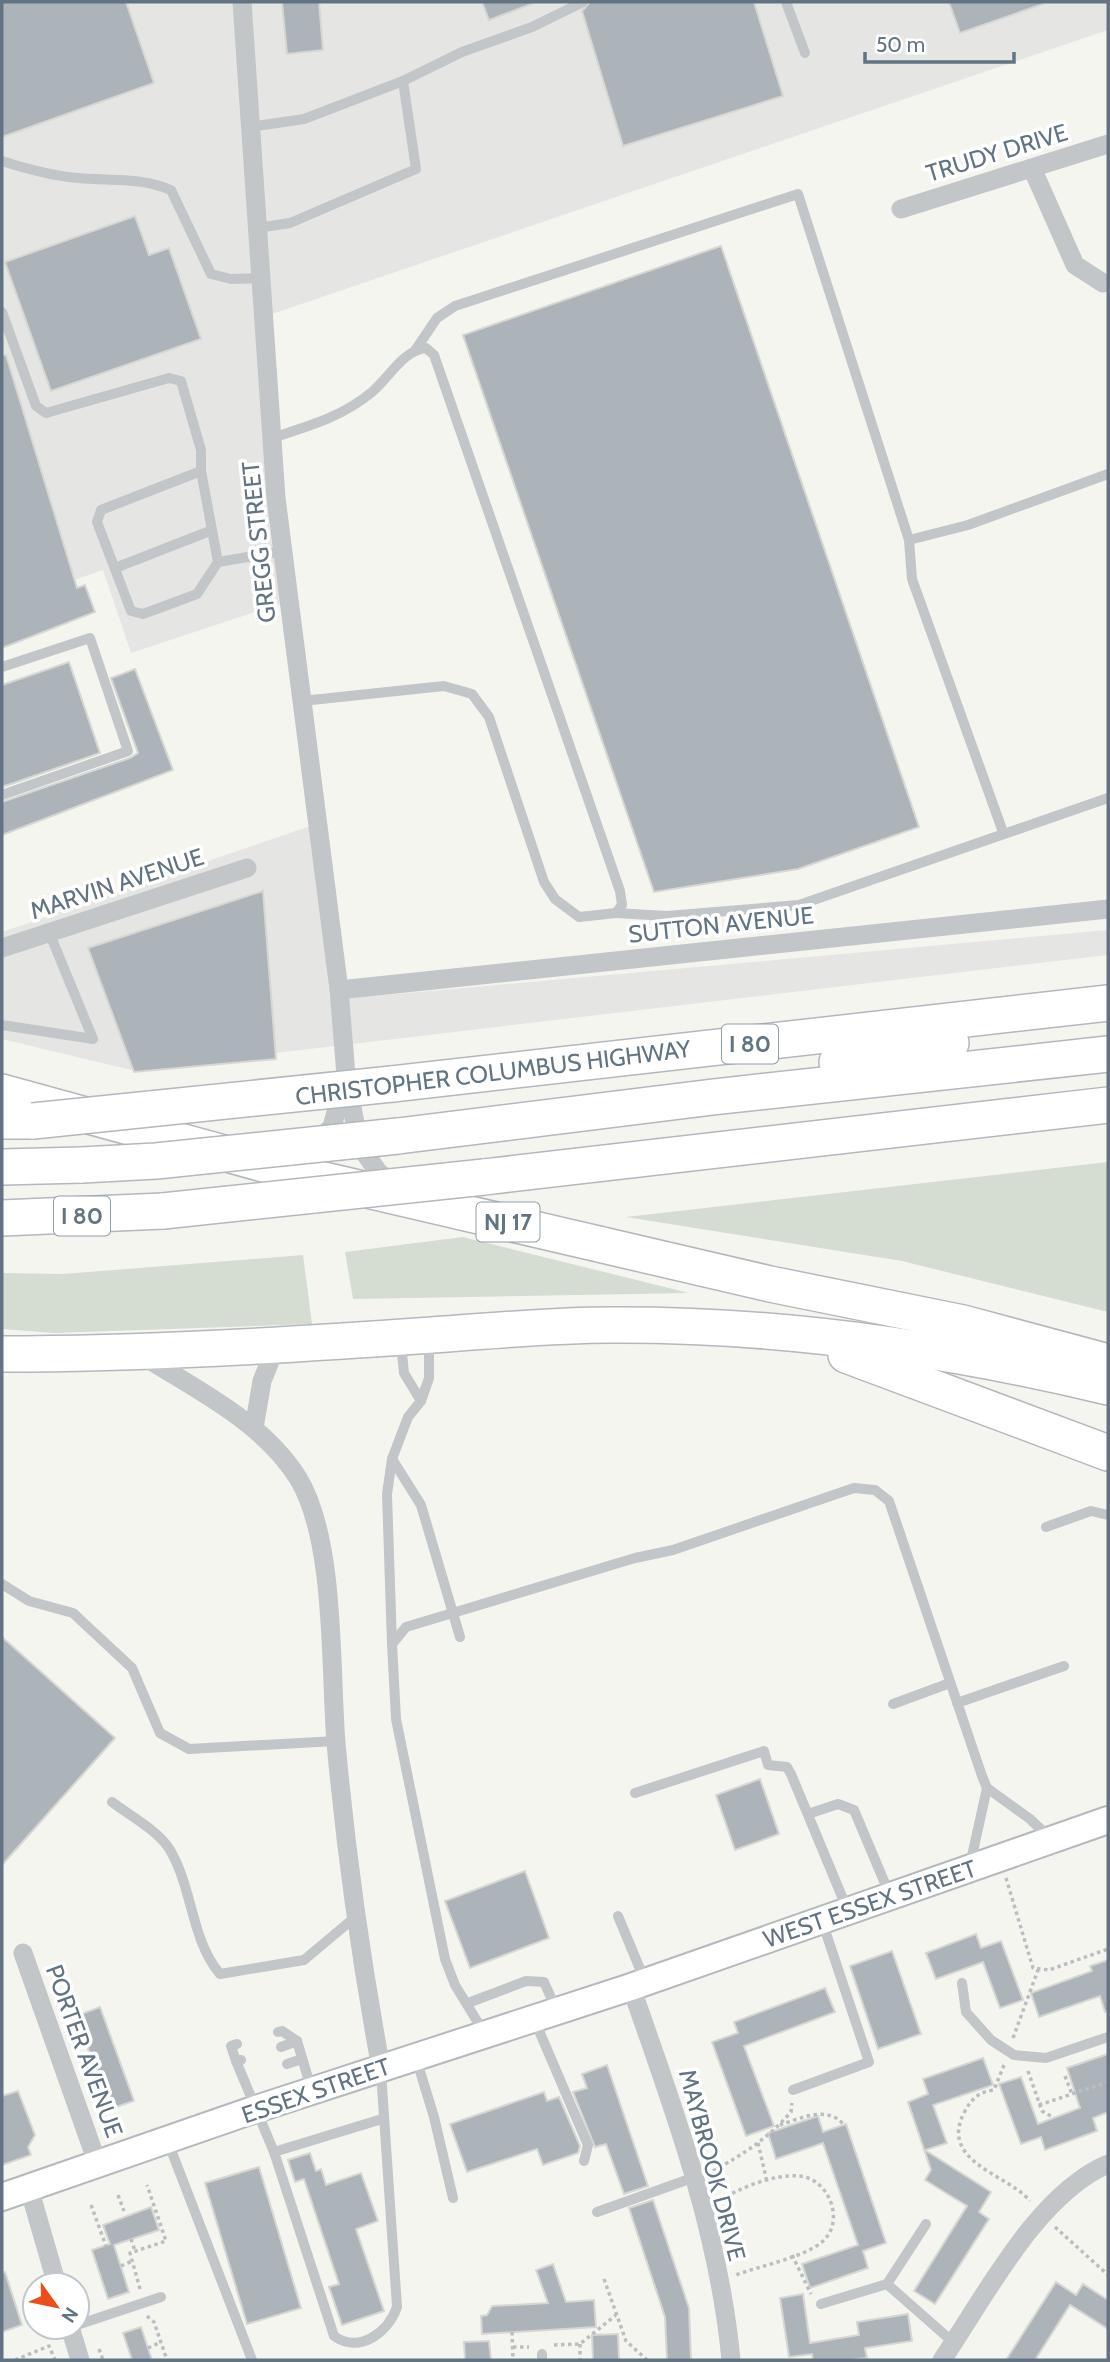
<svg xmlns="http://www.w3.org/2000/svg" width="1110" height="2362" viewBox="0 0 1110 2362" font-family="Cabin,sans-serif">
	<style>
		.built { fill: #e5e6e4 }
		.green { fill: #d5dcd1 }
		.building { fill: #acb4b9; stroke: #d6d6d3; stroke-width: 2 }
		.lines { fill: none; stroke-linecap: round; stroke-linejoin: round }
		.secondary-casing { stroke: #b4b9be; stroke-width: 30 }
		.highway-casing { stroke: #b4b8bb; stroke-width: 38 }
		.path { stroke: #bbbec0; stroke-width: 3.5; stroke-dasharray: 3.5 3.5; stroke-linecap: butt }
		.lane { stroke: #c2c6c9; stroke-width: 10 }
		.street { stroke: #c2c6c9; stroke-width: 19 }
		.secondary { stroke: #fff; stroke-width: 26 }
		.highway { stroke: #fff; stroke-width: 35 }
		.highway-bridge-casing { stroke: #b4b8bb; stroke-width: 38; stroke-linecap: butt }
		.highway-bridge { stroke: #fff; stroke-width: 35 }
		.labels { text-anchor: middle; stroke-width: 7; stroke-linejoin: round; paint-order: stroke }
		.shield { fill: #fff; stroke: #919ea8; stroke-width: 2 }
		.shield-label { font-size: 23px; font-weight: bold; fill: #627483 }
		.street-label { font-size: 24px; fill: #627483; stroke: #fff }
	</style>
	<rect width="100%" height="100%" fill="#f5f5f0"/>
	<!-- built -->
	<g class="built">
		<polygon points="2,2 1108,2 1108,30 272,314 292,600 131,653 103,570 2,605"/>
		<polygon points="313,825 330,1000 1108,930 1108,955 131,1070 2,1039 2,932"/>
	</g>
	<!-- green -->
	<g class="green">
		<polygon points="1108,1162 1108,1312 902,1261 626,1217"/>
		<polygon points="463,1237 689,1293 353,1299 345,1252"/>
		<polygon points="303,1255 312,1324 54,1333 2,1329 2,1273 63,1274"/>
	</g>
	<!-- building -->
	<g class="building">
		<polygon points="2,2 126,2 154,83 2,137"/>
		<polygon points="282,2 319,2 323,50 287,54"/>
		<polygon points="482,2 534,2 534,3 489,20"/>
		<polygon points="590,2 754,2 783,96 623,146 582,11"/>
		<polygon points="949,2 1042,2 1043,4 960,33"/>
		<polygon points="135,216 149,255 169,248 201,339 51,391 5,262"/>
		<polygon points="721,246 919,827 798,869 654,892 463,335"/>
		<polygon points="2,355 6,355 77,588 85,585 95,612 2,648"/>
		<polygon points="69,662 100,753 2,787 2,685"/>
		<polygon points="135,669 173,770 2,835 2,802 130,758 138,753 111,678"/>
		<polygon points="263,891 276,1059 134,1072 88,948"/>
		<polygon points="2,1637 115,1738 2,1865"/>
		<polygon points="760,1779 779,1834 735,1850 716,1795"/>
		<polygon points="525,1871 549,1938 470,1968 445,1901"/>
		<polygon points="976,1934 981,1948 1001,1941 1023,2000 1000,2008 983,1962 936,1979 926,1953"/>
		<polygon points="892,1951 921,2034 878,2049 850,1966"/>
		<polygon points="1108,1960 1108,2011 1105,2012 1100,1996 1039,2017 1031,1993 1092,1971 1090,1966"/>
		<polygon points="825,1988 835,2012 744,2046 774,2126 746,2136 712,2042 738,2033 734,2022"/>
		<polygon points="100,2007 134,2101 110,2109 76,2016"/>
		<polygon points="1108,2054 1108,2112 1093,2118 1097,2131 1045,2150 1041,2137 1021,2144 999,2084 1021,2077 1038,2124 1080,2108 1067,2068"/>
		<polygon points="983,2058 993,2085 933,2105 947,2143 925,2150 991,2192 979,2212 989,2219 935,2304 914,2291 967,2206 925,2180 931,2170 908,2102 928,2094 923,2079"/>
		<polygon points="607,2065 648,2186 624,2194 606,2144 595,2147 573,2092 587,2088 582,2074"/>
		<polygon points="18,2091 35,2135 28,2147 31,2155 2,2165 2,2096"/>
		<polygon points="544,2092 547,2101 559,2097 580,2146 578,2153 543,2165 537,2149 467,2172 450,2124"/>
		<polygon points="818,2116 823,2132 846,2124 886,2243 863,2251 868,2268 810,2288 802,2264 858,2245 823,2143 776,2159 768,2133"/>
		<polygon points="310,2153 316,2171 321,2169 326,2185 361,2173 378,2221 356,2229 384,2311 342,2325 329,2287 339,2284 304,2179 295,2182 288,2160"/>
		<polygon points="259,2167 301,2308 247,2324 205,2183"/>
		<polygon points="653,2200 689,2308 691,2360 667,2360 665,2317 629,2208"/>
		<polygon points="151,2207 159,2230 114,2245 129,2292 108,2299 92,2250 110,2244 103,2225"/>
		<polygon points="553,2264 566,2302 594,2300 596,2327 482,2334 481,2316 487,2315 492,2306 548,2303 536,2270"/>
		<polygon points="5,2272 22,2325 2,2332 2,2273"/>
		<polygon points="1056,2282 1076,2295 1083,2284 1108,2300 1108,2329 1070,2305 1035,2360 1006,2360"/>
		<polygon points="803,2294 810,2343 859,2335 857,2322 908,2314 912,2341 865,2348 867,2358 850,2360 813,2360 812,2354 789,2357 780,2298"/>
		<polygon points="141,2327 152,2360 132,2360 123,2333"/>
		<polygon points="618,2334 619,2360 593,2360 592,2335"/>
		<polygon points="489,2341 491,2360 465,2360 464,2342"/>
	</g>
	<g class="lines">
		<defs>
			<polyline id="secondary" points="2,2197 256,2109 631,1987 1108,1820"/>
			<g id="highway">
				<polyline points="837,1062 951,1043"/>
				<polyline points="392,1084 1108,1003"/>
				<polyline points="2,1092 307,1176 770,1284 963,1323 1108,1362"/>
				<polyline points="2,1121 33,1121"/>
				<polyline points="398,1136 713,1097 1108,1054"/>
				<polyline points="2,1167 82,1165"/>
				<polyline points="484,1177 1108,1105"/>
				<polyline points="2,1218 163,1211"/>
				<path d="M2,1354C145,1354 288,1345 432,1335C491,1331 551,1325 610,1325C778,1324 946,1348 1108,1387"/>
				<polyline points="846,1355 1108,1453"/>
			</g>
		</defs>
		<!-- secondary casing -->
		<use href="#secondary" class="secondary-casing"/>
		<!-- highway casing -->
		<use href="#highway" class="highway-casing"/>
		<!-- path -->
		<g class="path">
			<polyline points="1006,1878 1033,1968 1049,1970 1108,1949"/>
			<polyline points="1013,2038 1038,1970"/>
			<path d="M1004,2065L994,2090C979,2092 972,2098 965,2111C937,2162 1008,2174 1030,2201"/>
			<polyline points="1028,2071 1042,2111 1054,2118"/>
			<polyline points="1065,2076 1072,2094"/>
			<polyline points="1039,2105 1108,2082"/>
			<path d="M780,2125C801,2118 828,2105 844,2125"/>
			<polyline points="758,2143 767,2182"/>
			<path d="M713,2171C745,2153 766,2140 791,2112L792,2103"/>
			<polyline points="118,2195 124,2211"/>
			<path d="M720,2200C740,2188 774,2174 798,2176C828,2177 846,2220 823,2241C806,2257 759,2266 736,2275"/>
			<polyline points="91,2205 106,2246"/>
			<polyline points="1055,2227 1108,2275"/>
			<polyline points="131,2239 135,2251"/>
			<polyline points="792,2255 811,2294"/>
			<polyline points="121,2266 132,2261"/>
			<polyline points="604,2279 626,2341 647,2360"/>
			<polyline points="140,2289 130,2253 166,2241 147,2185"/>
			<polyline points="147,2316 154,2322 167,2360"/>
			<polyline points="512,2332 513,2360"/>
			<polyline points="580,2344 580,2360"/>
			<polyline points="554,2345 580,2344 616,2315"/>
			<polyline points="513,2347 529,2347"/>
			<polyline points="148,2348 161,2342"/>
			<polyline points="99,2349 103,2360"/>
			<polyline points="15,2360 49,2346 55,2360"/>
		</g>
		<!-- lane -->
		<g class="lane">
			<polyline points="786,2 805,53"/>
			<polyline points="403,81 462,52 532,27 583,2"/>
			<polyline points="250,127 304,119 403,81 416,169 290,223 257,228"/>
			<path d="M2,161C27,169 52,176 78,178C110,181 141,177 171,190L211,274L231,279L261,278"/>
			<polyline points="2,312 36,406 46,413 169,378 181,381 201,450 201,471 101,510 97,522 131,611 143,614 197,594 218,562 283,551"/>
			<polyline points="416,349 437,318 455,306 798,194 909,540 912,579 1003,832"/>
			<path d="M272,438C309,426 342,417 372,392C389,378 403,350 426,348L434,355L620,891L622,905L616,913L579,917L555,899L544,882L489,717L472,694L444,686L302,701"/>
			<polyline points="201,471 218,562"/>
			<polyline points="909,540 968,525 1108,474"/>
			<polyline points="115,568 210,531"/>
			<polyline points="2,667 90,638 128,751 2,795"/>
			<polyline points="616,913 667,916 799,905 1108,798"/>
			<polyline points="2,1025 93,1039 49,932"/>
			<polyline points="401,1343 404,1373 421,1401"/>
			<polyline points="392,1459 421,1505 460,1637"/>
			<polyline points="1046,1527 1091,1511 1108,1515"/>
			<polyline points="2,1584 29,1601 73,1613 132,1668 160,1733 189,1749 336,1741"/>
			<polyline points="392,1644 387,1494 392,1459 408,1417 421,1401 429,1378 429,1342"/>
			<polyline points="957,1703 1064,1666"/>
			<polyline points="893,1704 950,1683"/>
			<polyline points="635,1793 764,1751 768,1765 787,1767 791,1774 848,1911"/>
			<path d="M112,1802C129,1815 159,1831 170,1850C193,1889 191,1940 220,1974L304,1960L354,1918"/>
			<polyline points="808,1814 838,1804 854,1810 889,1893"/>
			<polyline points="970,1865 987,1788"/>
			<polyline points="618,1916 645,1981"/>
			<polyline points="962,1983 966,2012 991,2040 1014,2055 1046,2058 1108,2037"/>
			<polyline points="468,2003 526,1981 544,1982 557,2011"/>
			<polyline points="534,2019 588,2145 584,2161"/>
			<polyline points="278,2032 282,2031 297,2041"/>
			<polyline points="485,2034 455,1985 445,1959 396,1719 392,1644 406,1627 635,1558 673,1550 854,1488 875,1490 889,1501 982,1776 987,1788 1030,1819 1049,1837"/>
			<polyline points="281,2047 297,2041 311,2088"/>
			<polyline points="416,2058 434,2117 453,2198"/>
			<path d="M241,2060L236,2061L274,2152L334,2336C359,2354 388,2333 397,2307L381,2072"/>
			<polyline points="236,2061 231,2046 237,2044"/>
			<polyline points="287,2064 302,2059"/>
			<polyline points="793,2090 869,2062 822,1921"/>
			<polyline points="168,2142 252,2360"/>
			<polyline points="274,2152 382,2119"/>
			<polyline points="597,2212 695,2177"/>
			<polyline points="887,2284 954,2343"/>
			<polyline points="821,2304 887,2284 926,2224"/>
			<polyline points="77,2325 161,2297"/>
			<polyline points="542,2354 542,2360"/>
		</g>
		<!-- street -->
		<g class="street">
			<polyline points="242,2 276,498 339,990 346,1075 359,1145 379,1173 398,1185"/>
			<polyline points="1032,168 1075,265 1103,283"/>
			<polyline points="901,209 1108,144"/>
			<polyline points="2,948 247,868"/>
			<polyline points="339,990 1108,909"/>
			<polyline points="315,1142 332,1127 344,1083"/>
			<path d="M141,1355C196,1389 263,1422 298,1478C336,1540 330,1669 336,1743C346,1853 361,1960 381,2068"/>
			<polyline points="254,1428 262,1381 277,1344"/>
			<polyline points="23,1953 98,2165"/>
			<path d="M631,1987C674,2109 719,2231 731,2360"/>
			<polyline points="29,2188 57,2285"/>
			<polyline points="70,2327 80,2360"/>
			<path d="M942,2360C985,2297 1037,2194 1108,2164"/>
		</g>
		<!-- secondary -->
		<use href="#secondary" class="secondary"/>
		<!-- highway -->
		<use href="#highway" class="highway"/>
		<defs>
			<g id="highway-bridge">
				<polyline points="33,1121 392,1084"/>
				<polyline points="82,1165 156,1161 398,1136"/>
				<polyline points="163,1211 484,1177"/>
			</g>
		</defs>
		<!-- highway-bridge casing -->
		<use href="#highway-bridge" class="highway-bridge-casing"/>
		<!-- highway-bridge -->
		<use href="#highway-bridge" class="highway-bridge"/>
	</g>
	<g class="labels">
		<!-- shield labels -->
		<g class="shield">
			<rect x="722" y="1024.5" width="56" height="39" rx="5"/>
			<rect x="54" y="1196.5" width="56" height="39" rx="5"/>
			<rect x="476.5" y="1202.5" width="63" height="39" rx="5"/>
		</g>
		<g class="shield-label">
			<text x="750" y="1052">I 80</text>
			<text x="82" y="1224">I 80</text>
			<text x="508" y="1230">NJ 17</text>
		</g>
		<!-- street labels -->
		<g class="street-label">
			<text transform="translate(997 153) rotate(-17)" y="8">TRUDY DRIVE</text>
			<text transform="translate(259 542) rotate(-96)" y="8">GREGG STREET</text>
			<text transform="translate(117 884) rotate(-18)" y="8">MARVIN AVENUE</text>
			<text transform="translate(721 925) rotate(-6)" y="8">SUTTON AVENUE</text>
			<text transform="translate(493 1073) rotate(-7)" y="8">CHRISTOPHER COLUMBUS HIGHWAY</text>
			<text transform="translate(870 1904) rotate(-19)" y="8">WEST ESSEX STREET</text>
			<text transform="translate(84 2051) rotate(70)" y="8">PORTER AVENUE</text>
			<text transform="translate(316 2091) rotate(-19)" y="8">ESSEX STREET</text>
			<text transform="translate(712 2165) rotate(75)" y="8">MAYBROOK DRIVE</text>
		</g>
	</g>
	<!-- border -->
	<rect width="1110" height="2362" fill="none" stroke="#627483" stroke-width="7"/>
	<!-- north arrow -->
	<g transform="translate(56 2306) rotate(123)"><circle r="33" fill="#ffffff" stroke="#c0c7cd" stroke-width="2"/>
	<path d="M0-5L12 26L0 18L-12 26Z" fill="#eb4e1a"/>
	<text y="-10" font-size="19" font-weight="bold" text-anchor="middle" fill="#627483">N</text>
	</g>
	<!-- scale -->
	<path d="M865 52v10h149v-10" fill="none" stroke="#627483" stroke-width="3.5"/>
	<text x="876" y="52" font-size="21" fill="#627483" stroke="#ffffff" stroke-width="5" paint-order="stroke">50 m</text>
</svg>
